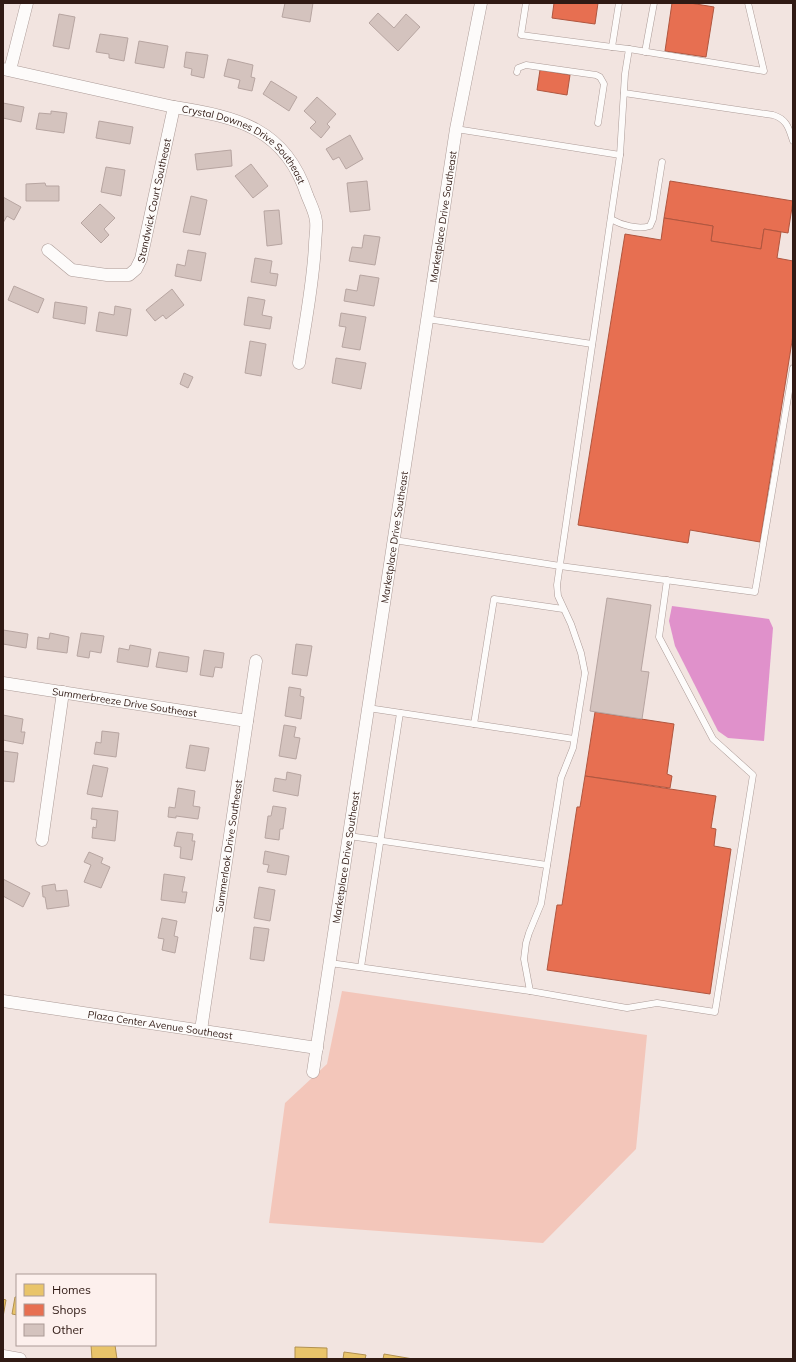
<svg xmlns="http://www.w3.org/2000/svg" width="796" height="1362" viewBox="0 0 796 1362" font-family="Mulish,sans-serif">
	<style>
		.green { fill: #f3c6ba }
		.water { fill: #e091cb }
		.homes { fill: #e9c46a; stroke: #b29150 }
		.shops { fill: #e76f51; stroke: #b0563f }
		.building { fill: #d4c3be; stroke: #b7a5a1 }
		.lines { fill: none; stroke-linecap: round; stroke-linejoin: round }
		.lane-casing { stroke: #ac9b97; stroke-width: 7 }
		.street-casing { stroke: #ac9b97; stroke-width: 13 }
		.lane { stroke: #fdfbfa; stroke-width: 6 }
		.street { stroke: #fdfbfa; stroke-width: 12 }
		.labels { text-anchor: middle; stroke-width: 4; stroke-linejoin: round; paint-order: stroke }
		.street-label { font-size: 10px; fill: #301a14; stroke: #fdf0ed }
	</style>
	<rect width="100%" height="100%" fill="#f2e4e0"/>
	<!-- green -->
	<polygon class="green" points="342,991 647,1035 636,1149 543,1243 269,1223 285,1103 327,1064"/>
	<!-- water -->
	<polygon class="water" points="672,606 769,619 773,628 764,741 728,738 718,731 675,646 669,621"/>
	<!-- homes -->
	<g class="homes">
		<polygon points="15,1297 17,1297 17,1315 12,1314"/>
		<polygon points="3,1299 6,1300 3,1317"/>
		<polygon points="91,1345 115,1345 117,1359 92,1359"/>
		<polygon points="295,1347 327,1348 327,1359 295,1359"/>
		<polygon points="344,1352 366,1355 365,1359 343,1359"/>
		<polygon points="384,1354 413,1359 383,1359"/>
	</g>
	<!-- shops -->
	<g class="shops">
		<polygon points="554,3 598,3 595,24 552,18"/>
		<polygon points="672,3 690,3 714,7 706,57 665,51"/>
		<polygon points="540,70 570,75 567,95 537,90"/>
		<polygon points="670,181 793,201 788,233 764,229 761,249 711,241 713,226 664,218"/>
		<polygon points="664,218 713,226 711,241 761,249 764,229 781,232 777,258 793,261 793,335 760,542 690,530 688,543 578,525 625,234 661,240"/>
		<polygon points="595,712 674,724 667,774 672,776 670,788 585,776"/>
		<polygon points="585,776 716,796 711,828 716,829 714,846 731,849 710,994 547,970 557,905 562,905 577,807 580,807"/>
	</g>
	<!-- building -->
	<g class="building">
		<polygon points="285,3 313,3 310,22 282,17"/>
		<polygon points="378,13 394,28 406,14 420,27 398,51 369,23"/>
		<polygon points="59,14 75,17 69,49 53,46"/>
		<polygon points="100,34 128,38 124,61 109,58 109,54 96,52"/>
		<polygon points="139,41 168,46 164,68 135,63"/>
		<polygon points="186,52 208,55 204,78 191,75 192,69 184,67"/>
		<polygon points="228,59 253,65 251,77 255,78 252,91 238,88 240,80 224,76"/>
		<polygon points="271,81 297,97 289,111 263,94"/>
		<polygon points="317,97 336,114 327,124 330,127 321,138 310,128 316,122 304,111"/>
		<polygon points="3,103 24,107 21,122 3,118"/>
		<polygon points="51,111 67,113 64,133 36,129 39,113 51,114"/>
		<polygon points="99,121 133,127 130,144 96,138"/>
		<polygon points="350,135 363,159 346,169 339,157 333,160 326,149"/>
		<polygon points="231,150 232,166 197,170 195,154"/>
		<polygon points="251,164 268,186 253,198 235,176"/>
		<polygon points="106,167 125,170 121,196 101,192"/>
		<polygon points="367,181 370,210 350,212 347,183"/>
		<polygon points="45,183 46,186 59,186 59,201 26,201 26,184"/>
		<polygon points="191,196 207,200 200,235 183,232"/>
		<polygon points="3,197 21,207 14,220 7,216 3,223"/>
		<polygon points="100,204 115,218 104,229 109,235 101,243 81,223"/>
		<polygon points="279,210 282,244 267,246 264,211"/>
		<polygon points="364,235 380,237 375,265 349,261 352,247 362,248"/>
		<polygon points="188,250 206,253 201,281 175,276 177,264 185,266"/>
		<polygon points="255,258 272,261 270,273 278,274 276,286 251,282"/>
		<polygon points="360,275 379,278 374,306 344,301 346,289 357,291"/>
		<polygon points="14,286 44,299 38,313 8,300"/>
		<polygon points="172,289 184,305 166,319 163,315 155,321 146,310"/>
		<polygon points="248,297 265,300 262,315 272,317 270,329 244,325"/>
		<polygon points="55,302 87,307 85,324 53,318"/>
		<polygon points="115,306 131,309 127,336 96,331 99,312 114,315"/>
		<polygon points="341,313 366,317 360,350 342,347 346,327 339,326"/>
		<polygon points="250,341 266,344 261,376 245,373"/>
		<polygon points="336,358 366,363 361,389 332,383"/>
		<polygon points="184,373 193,377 188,388 180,384"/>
		<polygon points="607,598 651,605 641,671 649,672 642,719 590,711"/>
		<polygon points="3,630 28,634 26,648 3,644"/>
		<polygon points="50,633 69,637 67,653 37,649 38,637 49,639"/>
		<polygon points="81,633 104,636 101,653 90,651 89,658 77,656"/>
		<polygon points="296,644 312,646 307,676 292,674"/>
		<polygon points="130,645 151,649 148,667 117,662 119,648 129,650"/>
		<polygon points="204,650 224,653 222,668 215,667 213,677 200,675"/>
		<polygon points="159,652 189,657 187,672 156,667"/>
		<polygon points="289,687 301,689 300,696 304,697 301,719 285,716"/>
		<polygon points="3,715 23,719 21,732 25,732 23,744 3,740"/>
		<polygon points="284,725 296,727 294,737 300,738 296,759 279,756"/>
		<polygon points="102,731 119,733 116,757 94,754 96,742 101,743"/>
		<polygon points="190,745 209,748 205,771 186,768"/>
		<polygon points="3,751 18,753 14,782 3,781"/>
		<polygon points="93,765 108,768 102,797 87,794"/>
		<polygon points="287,772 301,775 298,796 273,791 275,778 286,780"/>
		<polygon points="178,788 195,791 193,806 200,807 198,819 176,816 176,818 168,817 169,807 175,808"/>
		<polygon points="273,806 286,808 283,829 280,829 279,840 265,838 268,816 271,816"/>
		<polygon points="92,808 118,811 115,841 92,838 93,827 96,828 97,820 91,819"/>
		<polygon points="177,832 193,834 192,841 195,841 192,860 180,858 181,847 174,846"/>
		<polygon points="265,851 289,856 286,875 267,872 269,865 263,864"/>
		<polygon points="89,852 103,858 101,863 110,867 101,888 84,882 91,865 84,862"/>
		<polygon points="164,874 185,877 182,892 187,892 185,903 161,900"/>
		<polygon points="3,879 30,893 23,907 3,896"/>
		<polygon points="55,884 56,891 67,890 69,906 47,909 45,897 43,897 42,886"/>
		<polygon points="259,887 275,890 270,921 254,918"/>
		<polygon points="162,918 177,921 174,936 178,937 175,953 162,950 164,939 158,938"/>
		<polygon points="254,927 269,929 264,961 250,959"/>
	</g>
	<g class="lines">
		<defs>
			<g id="lane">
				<polyline points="526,3 521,35 612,47"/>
				<polyline points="629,49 764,71 748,3"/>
				<polyline points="645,52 654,3"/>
				<polyline points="517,72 518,68 526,65 596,75 600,77 604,84 598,123"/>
				<path d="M624,93L773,115C787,119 789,129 793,141"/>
				<polyline points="456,129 620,155"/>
				<path d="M611,219C621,225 638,230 650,226L653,219L662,162"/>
				<polyline points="427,319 592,344"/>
				<polyline points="394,540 560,566 755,592 793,368"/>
				<polyline points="368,708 574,739"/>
				<polyline points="474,724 494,599 563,609"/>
				<polyline points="349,836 547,865"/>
				<polyline points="330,963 530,991 524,959 526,943 529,933 541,904 561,778 573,748 585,673 581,653 571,624 558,596 557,585 620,155 625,74 629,49 612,47 619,3"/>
				<polyline points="361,967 400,713"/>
				<polyline points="530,991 627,1008 657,1003 715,1012 753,775 713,739 659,637 667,580"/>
			</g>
			<g id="street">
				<path id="s1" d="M3,69L174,107C237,117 285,128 307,195C310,203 315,212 316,221C317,229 315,237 315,245C313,285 305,324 299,363"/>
				<polyline points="10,70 27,3"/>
				<path id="s2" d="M48,250L72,270L107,275H129L136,269L141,259L174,107"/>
				<path id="s3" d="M3,683L247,721"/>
				<polyline points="42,840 63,692"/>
				<path id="s4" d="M3,1001L317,1048"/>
				<path id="s5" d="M201,1030L256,661"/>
				<path id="s6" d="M313,1072L456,129L481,3"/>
				<polyline points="3,1356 20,1359"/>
			</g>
		</defs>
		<!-- lane casing -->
		<use href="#lane" class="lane-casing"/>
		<!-- street casing -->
		<use href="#street" class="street-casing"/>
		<!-- lane -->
		<use href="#lane" class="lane"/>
		<!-- street -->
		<use href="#street" class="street"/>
	</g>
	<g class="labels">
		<!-- street labels -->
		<g class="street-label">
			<text dy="4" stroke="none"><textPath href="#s1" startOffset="258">Crystal Downes Drive Southeast</textPath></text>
			<text dy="4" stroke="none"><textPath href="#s2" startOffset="169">Standwick Court Southeast</textPath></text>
			<text dy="4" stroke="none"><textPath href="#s6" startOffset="865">Marketplace Drive Southeast</textPath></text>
			<text dy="4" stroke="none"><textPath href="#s6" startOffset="541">Marketplace Drive Southeast</textPath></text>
			<text dy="4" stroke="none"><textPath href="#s3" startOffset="123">Summerbreeze Drive Southeast</textPath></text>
			<text dy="4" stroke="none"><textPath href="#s5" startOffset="186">Summerlook Drive Southeast</textPath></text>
			<text dy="4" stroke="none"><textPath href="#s6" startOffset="217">Marketplace Drive Southeast</textPath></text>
			<text dy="4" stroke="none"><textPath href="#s4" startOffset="159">Plaza Center Avenue Southeast</textPath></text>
		</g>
	</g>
	<!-- border -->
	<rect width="796" height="1362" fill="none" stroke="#301a14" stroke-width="8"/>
	<!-- legend -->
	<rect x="16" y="1274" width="140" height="72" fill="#fdf0ed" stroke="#ab9a96"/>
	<rect x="24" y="1284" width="20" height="12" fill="#e9c46a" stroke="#ab9a96"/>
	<text x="52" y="1294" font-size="12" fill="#301a14">Homes</text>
	<rect x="24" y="1304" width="20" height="12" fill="#e76f51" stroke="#ab9a96"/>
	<text x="52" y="1314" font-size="12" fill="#301a14">Shops</text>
	<rect x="24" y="1324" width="20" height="12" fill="#d4c3be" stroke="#ab9a96"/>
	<text x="52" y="1334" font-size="12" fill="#301a14">Other</text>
</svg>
